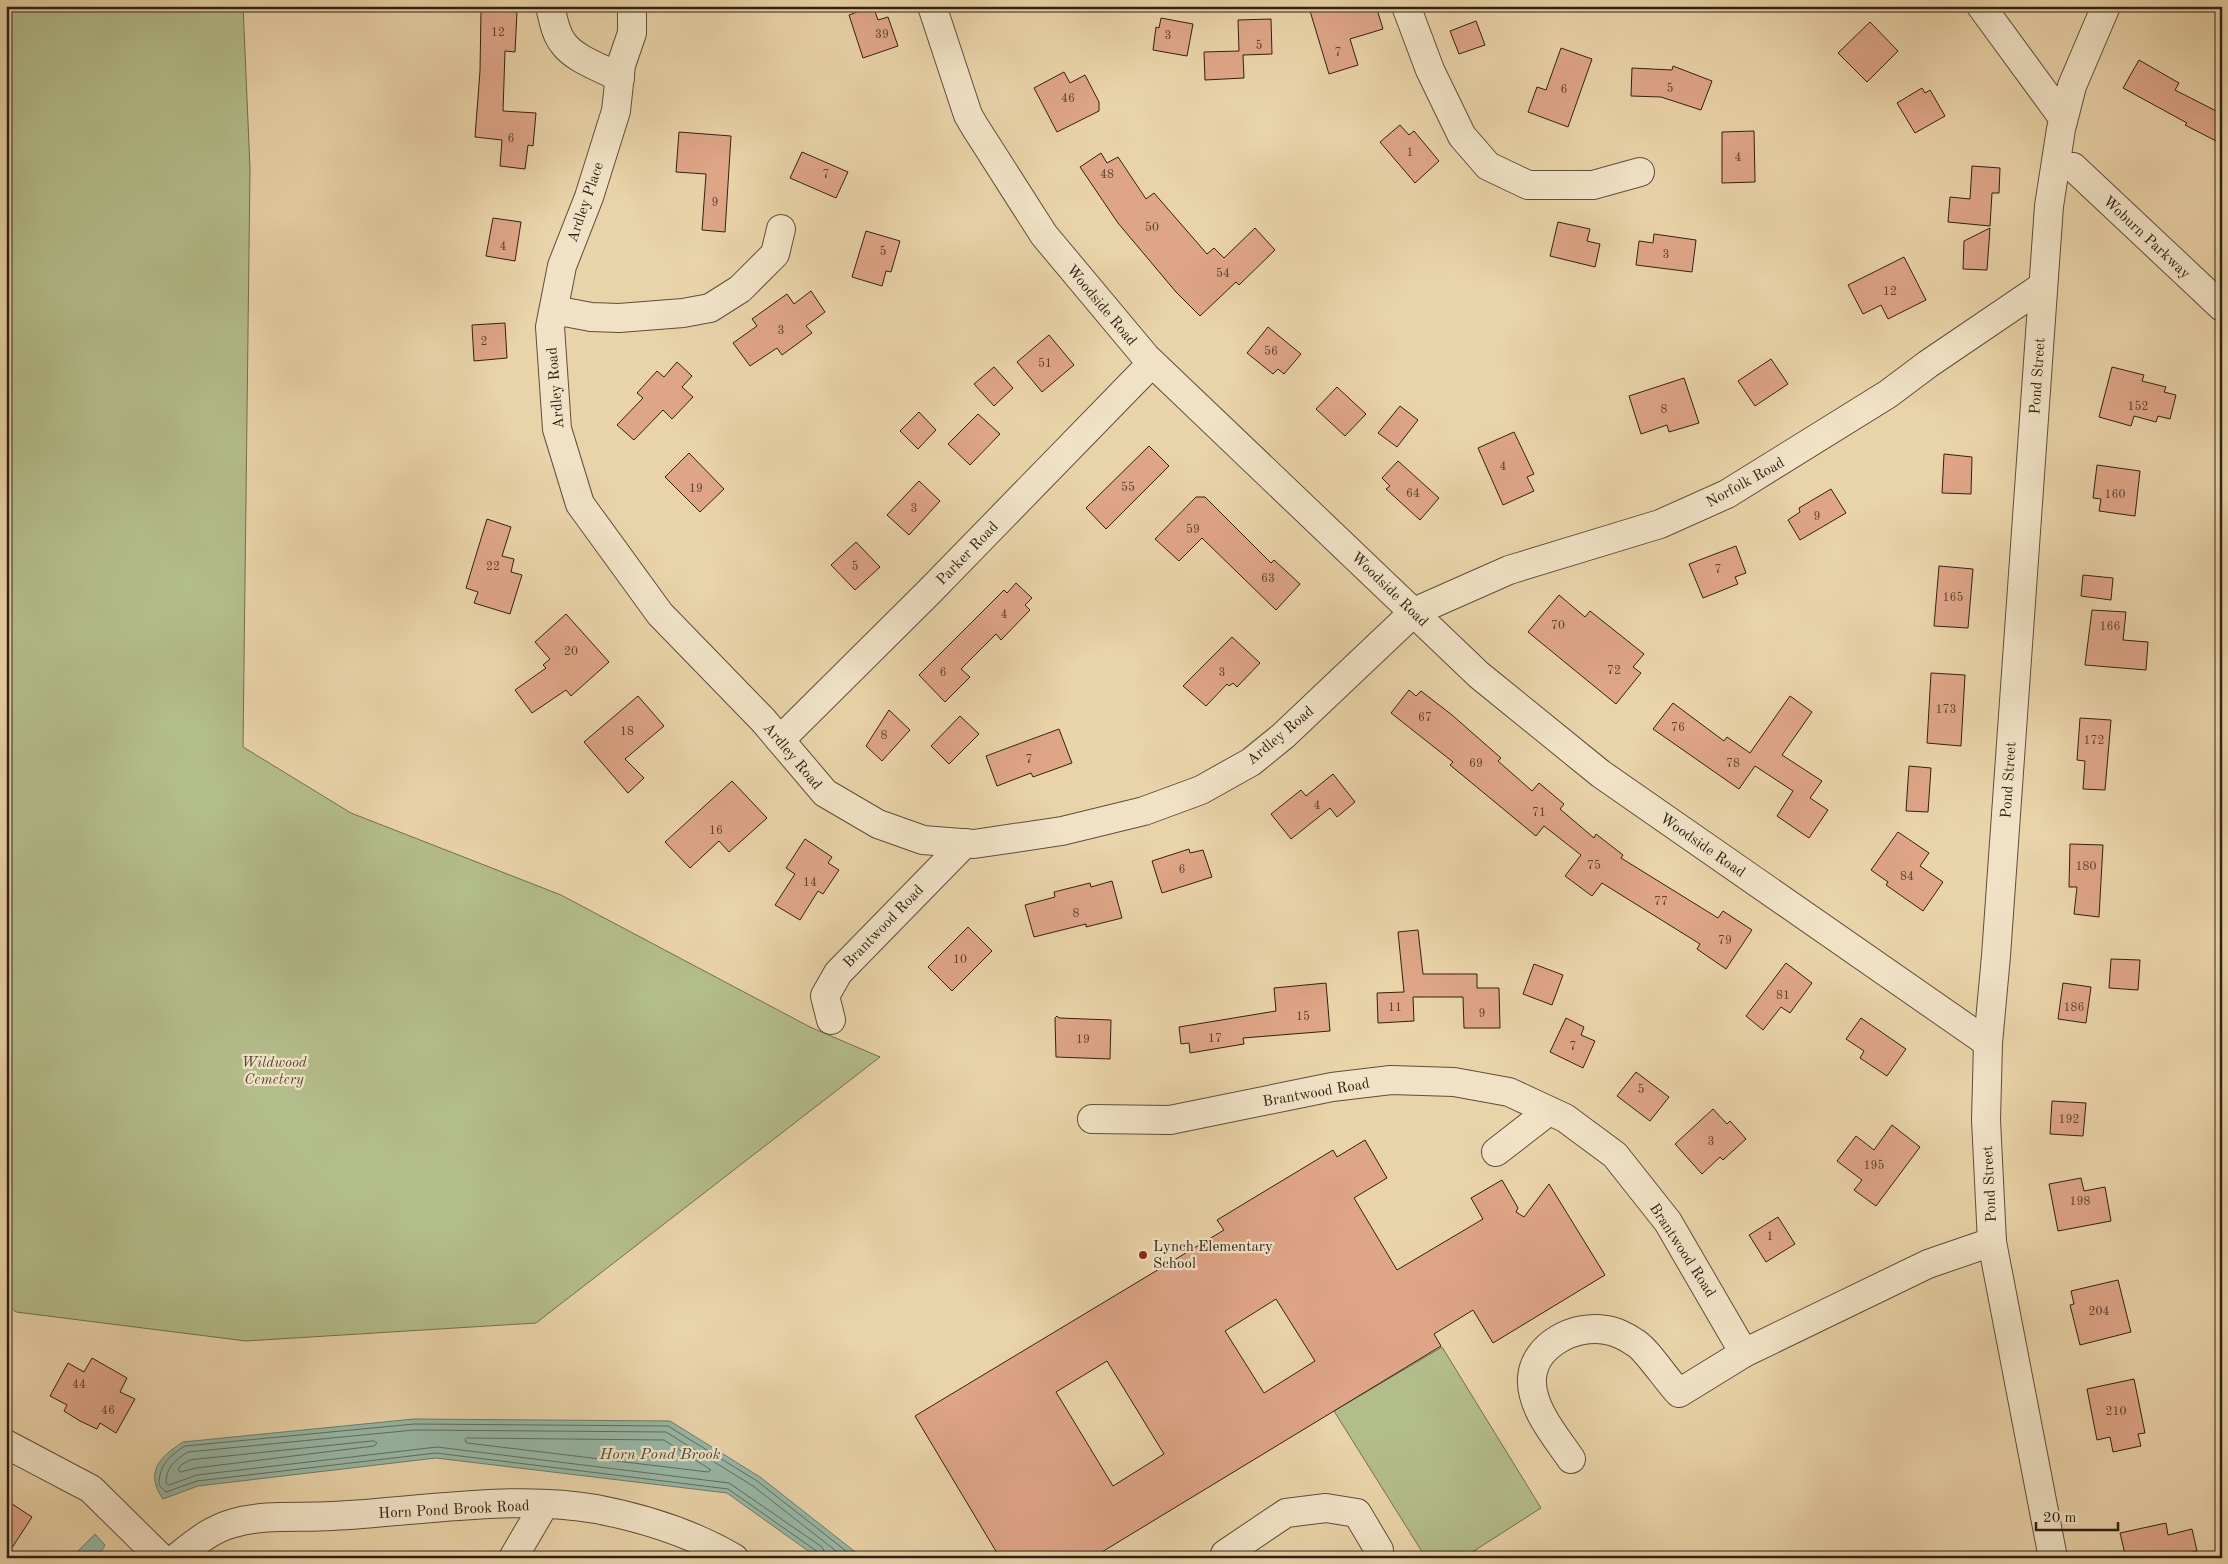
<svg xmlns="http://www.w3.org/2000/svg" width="2228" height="1564" viewBox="0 0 2228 1564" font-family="'Old Standard TT',serif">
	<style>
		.green { fill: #b3bd8a; stroke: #726f50 }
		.water { fill: #97b8a6; stroke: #6e7c6c }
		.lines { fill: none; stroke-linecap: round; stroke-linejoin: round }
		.shore { stroke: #646c5e; stroke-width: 1 }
		.building { fill: #dea587; stroke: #302115; fill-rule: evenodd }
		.minor-casing { stroke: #5e4e3a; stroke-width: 30 }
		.minor { stroke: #f1e2c6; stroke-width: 28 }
		.poi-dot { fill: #8f2418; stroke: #f1e2c6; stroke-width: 2 }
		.labels { text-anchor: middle; stroke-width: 4.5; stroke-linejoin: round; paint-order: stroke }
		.number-label { font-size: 12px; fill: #5c4232 }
		.street-label { font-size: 15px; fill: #302115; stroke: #f1e2c6 }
		.park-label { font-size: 15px; font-style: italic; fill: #514832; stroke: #f1e2c6 }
		.poi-label { font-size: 15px; fill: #302115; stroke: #f1e2c6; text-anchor: start }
		.water-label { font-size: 16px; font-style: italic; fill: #4f4e40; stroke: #f1e2c6 }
	</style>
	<rect width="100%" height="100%" fill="#e9d3a8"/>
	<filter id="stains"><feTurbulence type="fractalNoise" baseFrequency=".004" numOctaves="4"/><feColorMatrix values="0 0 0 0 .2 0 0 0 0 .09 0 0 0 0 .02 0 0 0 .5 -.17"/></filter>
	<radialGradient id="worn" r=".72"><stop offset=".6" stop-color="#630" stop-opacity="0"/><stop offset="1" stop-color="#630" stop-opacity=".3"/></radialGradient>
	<!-- green -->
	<g class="green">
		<polygon points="6,6 243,6 250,168 243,747 351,813 561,895 810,1027 880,1057 536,1323 246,1341 16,1312 6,1304"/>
		<polygon points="1442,1347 1541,1508 1463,1558 1426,1558 1334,1411"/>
	</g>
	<!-- water -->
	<g class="water">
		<path d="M414,1419L670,1421L760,1477L863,1558H818L727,1493L436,1458L198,1486L163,1499C144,1472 160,1457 183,1442Z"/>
		<path d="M95,1534L105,1545C97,1561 86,1558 71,1558Z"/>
	</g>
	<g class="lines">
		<!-- shore -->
		<g class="shore">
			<polygon points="467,1438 664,1440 711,1470 708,1472 467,1443 465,1440"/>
			<polygon points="374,1441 377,1443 374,1446 196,1468 181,1472 178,1470 181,1465 190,1460"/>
			<path d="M821,1558L818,1552L728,1489L436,1453L197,1481L166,1492L159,1485C159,1465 169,1456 185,1446L414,1424L668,1426L757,1481L855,1558"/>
			<path d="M827,1558L822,1547L729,1483L437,1447L197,1475L169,1485L166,1483C166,1467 175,1460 188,1452L414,1430L666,1432L753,1486L845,1558"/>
		</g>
	</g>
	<!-- building -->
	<g class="building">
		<polygon points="873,6 878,20 888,17 898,46 863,58 849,15"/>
		<polygon points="1328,6 1376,6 1383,29 1350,39 1358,65 1329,74 1310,11"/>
		<polygon points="481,10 517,12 515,52 505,51 503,111 536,113 533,146 528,145 525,169 500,166 502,140 475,137 480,71"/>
		<polygon points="1161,18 1193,24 1187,56 1153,50 1156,27 1159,28"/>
		<polygon points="1271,19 1272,54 1243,55 1244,78 1205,80 1204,52 1239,51 1238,20"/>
		<polygon points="1476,21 1485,45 1459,54 1450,31"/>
		<polygon points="1870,22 1898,51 1867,82 1838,53"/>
		<polygon points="1561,48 1592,59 1568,127 1528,112 1537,87 1546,90"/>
		<polygon points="2139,60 2179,83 2175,90 2222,114 2222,144 2185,125 2187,123 2123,88"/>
		<polygon points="1673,66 1712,81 1701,110 1661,97 1631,96 1632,68 1672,70"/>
		<polygon points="1064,72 1070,83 1085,75 1099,102 1099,111 1057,132 1034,88"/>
		<polygon points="1922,88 1925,93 1930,90 1945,116 1915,133 1897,103"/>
		<polygon points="1400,125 1409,135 1414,131 1439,161 1415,183 1380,142"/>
		<polygon points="1754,131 1755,182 1722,183 1722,132"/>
		<polygon points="679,132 731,136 725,232 702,230 706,174 676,172"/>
		<polygon points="802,152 848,172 836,198 790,178"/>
		<polygon points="1101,153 1107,163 1118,157 1146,199 1154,193 1207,254 1214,248 1224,258 1255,228 1275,250 1239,285 1236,282 1200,316 1176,292 1118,223 1080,167"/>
		<polygon points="1972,166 2000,168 1999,193 1992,193 1990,226 1948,222 1950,197 1970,199"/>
		<polygon points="493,218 521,222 515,261 486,256"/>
		<polygon points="1558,222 1590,229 1587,241 1600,244 1595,267 1550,256"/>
		<polygon points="1990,228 1987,270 1963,269 1964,241"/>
		<polygon points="866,231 900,241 891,272 886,271 882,286 852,277"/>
		<polygon points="1654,234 1696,240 1692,272 1636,265 1639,241 1653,243"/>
		<polygon points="1904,257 1926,300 1888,319 1881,305 1863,314 1848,285"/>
		<polygon points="811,291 825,312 806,326 812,333 782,355 777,348 750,366 733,343 757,326 752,319 787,294 794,304"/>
		<polygon points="505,323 507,358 474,361 472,325"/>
		<polygon points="1268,327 1301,354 1284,374 1278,369 1273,374 1247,353"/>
		<polygon points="1049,335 1074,365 1042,392 1017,362"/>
		<polygon points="1771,359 1788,384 1755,406 1738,381"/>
		<polygon points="677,362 692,376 682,387 693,397 672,419 663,410 634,440 617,425 643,398 637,393 657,371 664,377"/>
		<polygon points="994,367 1013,388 994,406 974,384"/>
		<polygon points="2112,367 2144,375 2142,381 2166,387 2164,392 2176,395 2170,419 2158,416 2156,422 2134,416 2131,426 2099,417"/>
		<polygon points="1684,378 1699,423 1669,432 1667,425 1641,434 1629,396"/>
		<polygon points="1337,387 1366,414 1345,436 1316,409"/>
		<polygon points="1400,406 1418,420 1397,447 1378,433"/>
		<polygon points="919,412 936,430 918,449 900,431"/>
		<polygon points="978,414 1000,434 970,465 948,444"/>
		<polygon points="1514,432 1534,474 1527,477 1534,491 1503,505 1478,448"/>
		<polygon points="1149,446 1169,466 1106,529 1086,508"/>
		<polygon points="689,453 724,489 700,512 665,477"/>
		<polygon points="1944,454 1972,457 1971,494 1942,493"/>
		<polygon points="1398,461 1439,498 1420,520 1386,489 1390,486 1382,478"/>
		<polygon points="2097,465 2140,471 2135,516 2099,511 2101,499 2093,498"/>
		<polygon points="919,481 940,501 909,535 887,515"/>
		<polygon points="1831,489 1846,513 1800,540 1788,520 1800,512 1799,508"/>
		<polygon points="1196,497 1205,497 1271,563 1274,560 1300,584 1276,610 1202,538 1179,561 1155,539"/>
		<polygon points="487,519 511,527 502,556 514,559 511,572 522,575 510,614 474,603 478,592 466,588"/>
		<polygon points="856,542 880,567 855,590 831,565"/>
		<polygon points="1736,546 1746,573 1735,577 1738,584 1703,598 1689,564"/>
		<polygon points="1939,566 1973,569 1968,628 1934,626"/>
		<polygon points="2083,575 2113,578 2111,600 2081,596"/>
		<polygon points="1016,583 1032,598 1025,605 1030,610 1001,640 996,634 961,669 970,677 945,702 919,675 1004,590 1007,593"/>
		<polygon points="1559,595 1585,617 1590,611 1644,654 1633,667 1641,673 1616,704 1528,632"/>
		<polygon points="2092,610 2126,612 2123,640 2148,642 2146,670 2085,665"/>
		<polygon points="566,614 609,662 571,696 566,690 532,713 515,690 546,668 543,665 550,659 535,642"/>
		<polygon points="1232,637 1260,663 1237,687 1233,683 1229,686 1227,684 1206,706 1183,686"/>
		<polygon points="1931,673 1965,675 1961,746 1927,743"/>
		<polygon points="1409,690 1416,696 1421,691 1452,715 1501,758 1498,761 1532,791 1539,783 1564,804 1560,809 1594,838 1596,834 1623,855 1621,858 1718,918 1723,911 1752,930 1726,969 1697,949 1700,944 1602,883 1592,896 1565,876 1581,855 1544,826 1536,836 1450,765 1453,762 1391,713"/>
		<polygon points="638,696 664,726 625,759 644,778 628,793 584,742"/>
		<polygon points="1790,696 1812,712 1782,755 1822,781 1810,798 1828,810 1809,838 1777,816 1793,791 1755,766 1739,789 1653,729 1673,703 1724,741 1727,737 1750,753"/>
		<polygon points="889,710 910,730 882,761 866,746"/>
		<polygon points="960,716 979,734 949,764 931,746"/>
		<polygon points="2080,718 2111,720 2105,790 2083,789 2085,761 2077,760"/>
		<polygon points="1059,729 1072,763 1033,777 1031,773 997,786 986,756"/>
		<polygon points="1909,766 1931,768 1928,812 1906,811"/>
		<polygon points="1333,774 1355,802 1337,817 1330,808 1291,839 1271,814 1301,790 1306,796"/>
		<polygon points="732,781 767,818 729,852 719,841 690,868 665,842"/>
		<polygon points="1898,832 1929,853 1920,866 1943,882 1923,911 1886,885 1888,882 1871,870"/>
		<polygon points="805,839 832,857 828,863 839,870 823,894 818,891 800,920 775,905 795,874 786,868"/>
		<polygon points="2070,844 2103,845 2099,917 2074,914 2077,887 2069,887"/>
		<polygon points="1189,849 1190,853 1203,850 1212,877 1162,893 1152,861"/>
		<polygon points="1112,881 1122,918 1086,927 1086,924 1034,937 1025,905 1055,897 1054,892 1090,883 1091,887"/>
		<polygon points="968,927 992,951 952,991 928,967"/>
		<polygon points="1418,930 1423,974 1477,974 1477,988 1499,988 1500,1028 1464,1028 1463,997 1413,997 1414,1021 1378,1023 1377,993 1404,992 1398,932"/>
		<polygon points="2111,959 2140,960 2138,990 2109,988"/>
		<polygon points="1786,963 1812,983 1790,1013 1781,1007 1763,1030 1746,1016"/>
		<polygon points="1534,964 1563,975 1552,1005 1523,994"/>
		<polygon points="1326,983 1330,1031 1243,1038 1244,1044 1190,1053 1189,1043 1181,1044 1179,1027 1276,1011 1274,988"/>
		<polygon points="2063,983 2091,987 2086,1023 2058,1019"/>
		<polygon points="1057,1016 1059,1018 1111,1020 1110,1059 1056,1057 1055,1018"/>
		<polygon points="1566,1018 1584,1027 1581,1035 1595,1041 1583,1068 1550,1052"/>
		<polygon points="1861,1018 1906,1049 1887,1076 1860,1058 1864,1051 1846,1039"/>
		<polygon points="1636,1072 1669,1097 1650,1121 1617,1096"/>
		<polygon points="2052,1101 2086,1103 2083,1136 2050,1134"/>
		<polygon points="1713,1109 1727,1124 1730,1121 1746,1139 1723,1160 1720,1157 1702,1174 1675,1144"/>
		<polygon points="1892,1125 1920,1147 1876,1206 1854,1190 1862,1180 1837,1161 1856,1136 1874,1150"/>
		<path d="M1365,1140L1387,1178L1354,1198L1397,1270L1483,1219L1471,1198L1502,1180L1518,1208L1516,1212L1524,1217L1549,1184L1605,1275L1493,1343L1473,1310L1434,1334L1441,1346L1092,1558H1000L915,1416L1224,1230L1217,1220L1333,1150L1337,1157ZM1276,1299L1315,1361L1264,1393L1225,1331ZM1107,1361L1164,1454L1113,1486L1056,1392Z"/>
		<polygon points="2081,1178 2084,1191 2105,1187 2111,1221 2058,1231 2049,1184"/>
		<polygon points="1778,1217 1795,1244 1766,1262 1749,1235"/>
		<polygon points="2118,1280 2131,1332 2080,1345 2070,1305 2074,1304 2071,1291"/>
		<polygon points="92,1358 127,1378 120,1392 135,1399 116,1433 100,1423 97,1429 80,1421 64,1411 67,1405 50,1396 68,1363 84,1372"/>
		<polygon points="2134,1379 2145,1433 2138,1434 2141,1446 2113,1452 2110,1437 2097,1440 2087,1389"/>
		<polygon points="6,1500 32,1517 6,1557"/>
		<polygon points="2166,1523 2168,1535 2192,1529 2197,1551 2167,1558 2126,1558 2120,1533"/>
	</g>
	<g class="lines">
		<defs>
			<g id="minor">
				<path d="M550,6C553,18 555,33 563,43C575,60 603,68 620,78"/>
				<polyline points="632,6 632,33 621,65 616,111 589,197 562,266 550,327 557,429 580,504 660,614 763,720 825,793 878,824 923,840 974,844 1062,831 1144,811 1201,790 1251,762 1283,736 1414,612 1509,570 1660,524 1727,494 1888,394 1928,364 2043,286"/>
				<polyline points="932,6 968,115 975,127 1044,235 1146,357 1479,675 1601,774 1988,1043"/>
				<polyline points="1406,6 1430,70 1462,136 1488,166 1528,185 1593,185 1640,172"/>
				<polyline points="1981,6 2063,118"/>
				<polyline points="2073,167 2222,307"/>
				<polyline points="554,310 591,317 619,318 683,313 710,308 740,289 775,254 781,229"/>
				<polyline points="780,740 929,592 1152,363"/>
				<polyline points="831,1020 825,996 838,973 965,843"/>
				<polyline points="1092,1119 1170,1120 1332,1087 1391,1080 1454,1082 1509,1092 1565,1118 1615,1155 1668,1222 1744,1353 1928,1264 1992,1242"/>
				<polyline points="1496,1152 1549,1111"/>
				<polyline points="6,1444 91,1489 161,1558"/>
				<path d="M1571,1459C1556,1437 1530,1407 1532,1378C1534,1345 1575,1324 1606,1330C1615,1331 1627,1337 1634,1342C1646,1348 1667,1381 1679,1393L1744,1353"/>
				<path d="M176,1558C195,1543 211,1529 234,1523C265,1514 300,1518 332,1516C414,1512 515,1494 596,1509C643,1518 693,1534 734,1558"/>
				<polyline points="513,1558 544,1505"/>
				<polyline points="1226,1558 1225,1554 1286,1513 1326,1508 1357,1513 1379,1550 1377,1558"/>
				<polyline points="2053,1558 1992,1242 1986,1120 1988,1043 1996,956 2049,206 2061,129 2072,86 2106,6"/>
			</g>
		</defs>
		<!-- minor casing -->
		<use href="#minor" class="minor-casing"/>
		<!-- minor -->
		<use href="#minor" class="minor"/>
	</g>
	<!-- markers -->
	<circle class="poi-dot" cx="1143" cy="1255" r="5"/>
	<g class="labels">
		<!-- number labels -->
		<g class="number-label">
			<text x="498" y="36">12</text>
			<text x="882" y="38">39</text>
			<text x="1168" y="39">3</text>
			<text x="1259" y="49">5</text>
			<text x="1338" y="56">7</text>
			<text x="1670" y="92">5</text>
			<text x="1564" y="93">6</text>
			<text x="1068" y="102">46</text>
			<text x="511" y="142">6</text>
			<text x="1410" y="156">1</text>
			<text x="1738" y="161">4</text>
			<text x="826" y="178">7</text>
			<text x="1107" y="178">48</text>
			<text x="715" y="206">9</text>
			<text x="1152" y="231">50</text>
			<text x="503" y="250">4</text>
			<text x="883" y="255">5</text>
			<text x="1666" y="258">3</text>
			<text x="1223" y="277">54</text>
			<text x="1890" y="295">12</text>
			<text x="781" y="334">3</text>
			<text x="484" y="345">2</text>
			<text x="1271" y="355">56</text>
			<text x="1045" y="367">51</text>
			<text x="2138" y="410">152</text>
			<text x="1664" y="413">8</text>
			<text x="1503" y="470">4</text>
			<text x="1128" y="491">55</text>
			<text x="696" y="492">19</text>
			<text x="1413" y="497">64</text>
			<text x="2115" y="498">160</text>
			<text x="914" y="512">3</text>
			<text x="1817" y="520">9</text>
			<text x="1193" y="533">59</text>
			<text x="493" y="570">22</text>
			<text x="855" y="570">5</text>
			<text x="1718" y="573">7</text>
			<text x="1268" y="582">63</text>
			<text x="1953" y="601">165</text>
			<text x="1004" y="618">4</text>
			<text x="1558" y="629">70</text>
			<text x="2110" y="630">166</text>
			<text x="571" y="655">20</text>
			<text x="1614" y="674">72</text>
			<text x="943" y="676">6</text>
			<text x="1222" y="676">3</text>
			<text x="1946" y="713">173</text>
			<text x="1425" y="721">67</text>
			<text x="1678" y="731">76</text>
			<text x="627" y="735">18</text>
			<text x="884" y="739">8</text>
			<text x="2094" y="744">172</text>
			<text x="1029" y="763">7</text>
			<text x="1476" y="767">69</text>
			<text x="1733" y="767">78</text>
			<text x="1317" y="809">4</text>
			<text x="1539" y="816">71</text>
			<text x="716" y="834">16</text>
			<text x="1594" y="869">75</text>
			<text x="2086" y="870">180</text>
			<text x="1182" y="873">6</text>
			<text x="1907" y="880">84</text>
			<text x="810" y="886">14</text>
			<text x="1661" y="905">77</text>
			<text x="1076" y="917">8</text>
			<text x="1725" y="944">79</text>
			<text x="960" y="963">10</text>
			<text x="1783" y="999">81</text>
			<text x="1395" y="1011">11</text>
			<text x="2074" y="1011">186</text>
			<text x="1482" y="1017">9</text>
			<text x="1303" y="1020">15</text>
			<text x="1215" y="1042">17</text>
			<text x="1083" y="1043">19</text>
			<text x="1573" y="1050">7</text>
			<text x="1641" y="1093">5</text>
			<text x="2069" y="1123">192</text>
			<text x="1711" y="1145">3</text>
			<text x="1874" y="1169">195</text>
			<text x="2080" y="1205">198</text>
			<text x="1770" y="1240">1</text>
			<text x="2099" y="1315">204</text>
			<text x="79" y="1388">44</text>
			<text x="108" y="1414">46</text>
			<text x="2116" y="1415">210</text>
		</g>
		<!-- street labels -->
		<g class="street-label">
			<text transform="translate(585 202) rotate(-71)" y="5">Ardley Place</text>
			<text transform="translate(2147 237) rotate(43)" y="5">Woburn Parkway</text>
			<text transform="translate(1102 305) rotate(50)" y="5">Woodside Road</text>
			<text transform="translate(2037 376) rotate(-86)" y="5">Pond Street</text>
			<text transform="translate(555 388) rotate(-95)" y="5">Ardley Road</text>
			<text transform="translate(1745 482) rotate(-29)" y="5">Norfolk Road</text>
			<text transform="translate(967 553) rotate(-46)" y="5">Parker Road</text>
			<text transform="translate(1390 589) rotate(44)" y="5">Woodside Road</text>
			<text transform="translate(1280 735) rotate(-40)" y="5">Ardley Road</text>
			<text transform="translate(793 756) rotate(50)" y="5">Ardley Road</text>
			<text transform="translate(2008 780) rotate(-86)" y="5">Pond Street</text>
			<text transform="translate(1703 845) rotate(35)" y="5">Woodside Road</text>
			<text transform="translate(883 926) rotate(-46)" y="5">Brantwood Road</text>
			<text transform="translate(1316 1092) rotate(-10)" y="5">Brantwood Road</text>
			<text transform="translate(1989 1184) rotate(-93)" y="5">Pond Street</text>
			<text transform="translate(1683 1250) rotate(57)" y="5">Brantwood Road</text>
			<text transform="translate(454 1509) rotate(-3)" y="5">Horn Pond Brook Road</text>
		</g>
		<!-- park labels -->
		<g class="park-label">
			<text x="274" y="1067">Wildwood<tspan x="274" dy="17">Cemetery</tspan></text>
		</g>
		<!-- poi labels -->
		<g class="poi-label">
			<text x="1153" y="1251">Lynch Elementary<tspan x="1153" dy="17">School</tspan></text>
		</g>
		<!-- water labels -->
		<g class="water-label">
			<text x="660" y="1459">Horn Pond Brook</text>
		</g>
	</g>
	<!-- margin -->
	<rect width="2228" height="1564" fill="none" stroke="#e9d3a8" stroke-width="25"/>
	<rect x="8" y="8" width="2213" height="1549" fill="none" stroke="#302115" stroke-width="2.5"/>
	<rect x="12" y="12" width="2203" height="1539" fill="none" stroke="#302115"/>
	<!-- scale -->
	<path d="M2036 1522v8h82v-8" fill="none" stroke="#302115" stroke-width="2.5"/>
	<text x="2043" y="1522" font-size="15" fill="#302115" stroke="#f1e2c6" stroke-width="4" paint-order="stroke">20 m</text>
	<rect width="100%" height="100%" filter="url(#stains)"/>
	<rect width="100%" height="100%" fill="url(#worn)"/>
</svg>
